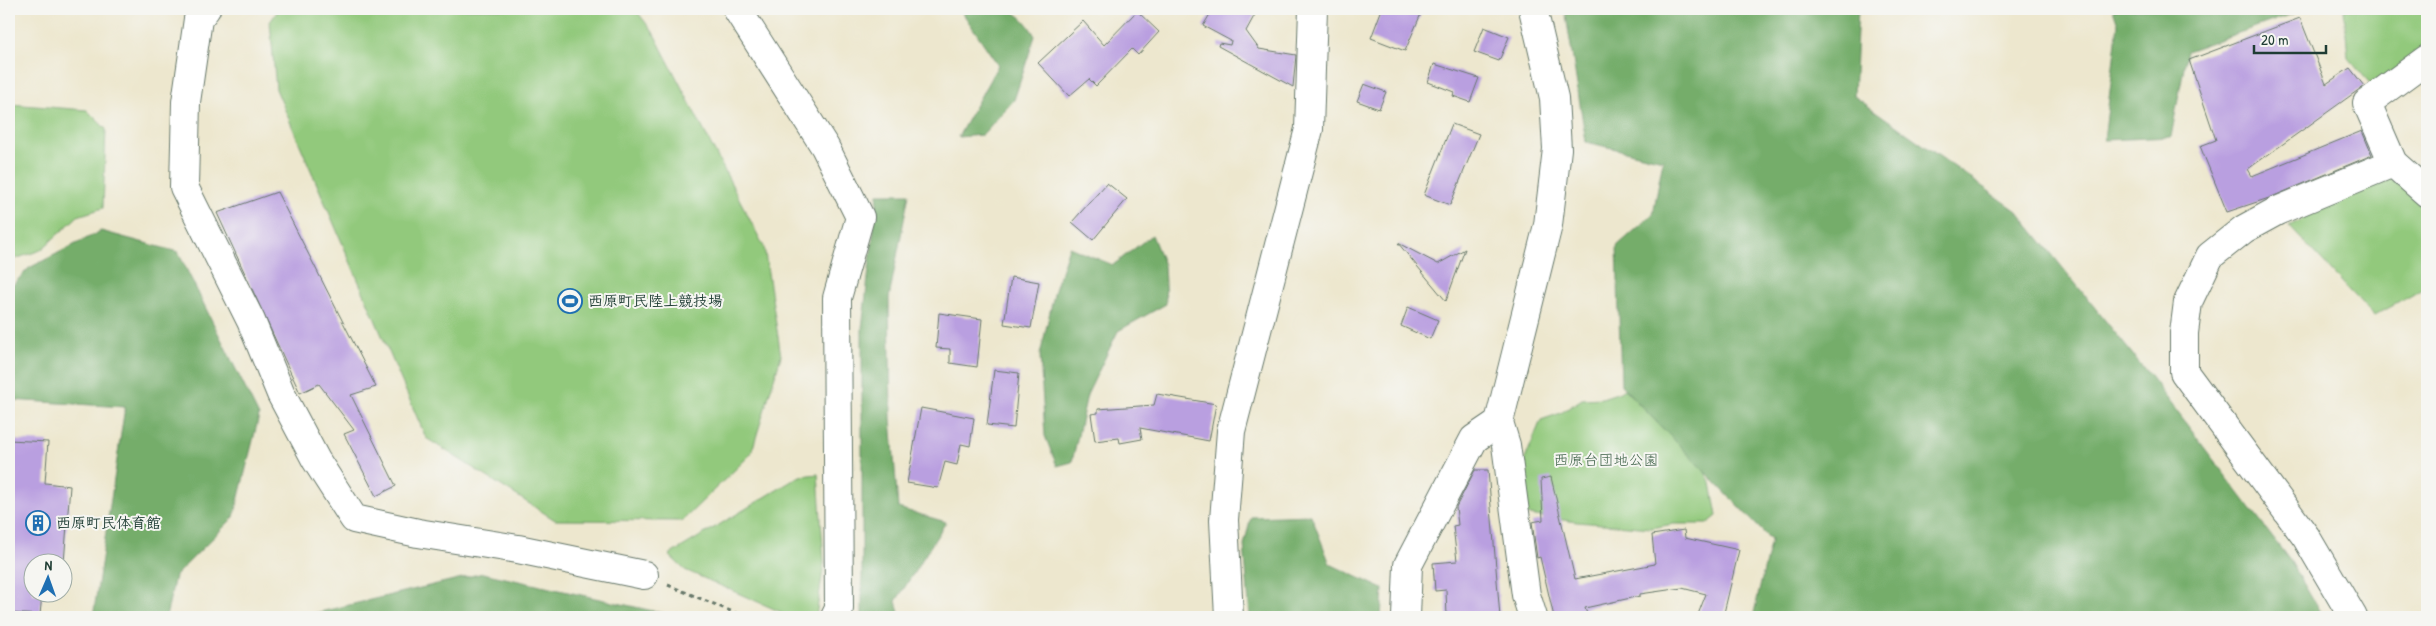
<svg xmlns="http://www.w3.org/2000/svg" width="2436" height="626" viewBox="0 0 2436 626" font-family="'Patrick Hand','Klee One',sans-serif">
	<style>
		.green { fill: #92c97b; stroke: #588358 }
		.forest { fill: #75ad6b; stroke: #4a7550 }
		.building { fill: #b99fe0 }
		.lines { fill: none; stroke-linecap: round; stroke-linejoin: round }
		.minor-casing { stroke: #67786a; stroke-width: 30 }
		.path { stroke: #67786a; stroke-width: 3; stroke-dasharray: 4 4; stroke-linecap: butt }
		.minor { stroke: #fff; stroke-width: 28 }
		.labels { text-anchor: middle; stroke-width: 4; stroke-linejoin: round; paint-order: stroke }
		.poi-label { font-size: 15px; font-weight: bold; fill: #1f3d34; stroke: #f6f6f2; text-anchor: start }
		.park-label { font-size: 15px; fill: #3c6046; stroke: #f6f6f2 }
	</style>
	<rect width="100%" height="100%" fill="#f6f6f2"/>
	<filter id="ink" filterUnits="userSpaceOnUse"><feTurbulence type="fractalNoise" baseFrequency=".02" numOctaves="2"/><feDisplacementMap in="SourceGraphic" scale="10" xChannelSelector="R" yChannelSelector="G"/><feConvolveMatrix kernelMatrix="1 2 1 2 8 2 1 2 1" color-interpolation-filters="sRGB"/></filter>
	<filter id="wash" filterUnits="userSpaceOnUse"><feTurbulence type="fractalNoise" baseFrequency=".0096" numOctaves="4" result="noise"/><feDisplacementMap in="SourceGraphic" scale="20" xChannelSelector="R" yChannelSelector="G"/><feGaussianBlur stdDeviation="1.12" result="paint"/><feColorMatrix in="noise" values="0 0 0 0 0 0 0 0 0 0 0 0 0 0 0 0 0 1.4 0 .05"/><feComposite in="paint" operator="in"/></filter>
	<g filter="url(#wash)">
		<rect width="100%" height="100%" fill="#ede7ce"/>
		<!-- green -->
		<g class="green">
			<polygon points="279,9 635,9 653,32 764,247 781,356 751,454 682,521 555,520 426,438 276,89 270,22"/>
			<polygon points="2344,9 2427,9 2427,45 2423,51 2374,88 2348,58"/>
			<polygon points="9,104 87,110 106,129 103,208 78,216 41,250 9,261"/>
			<polygon points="2387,175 2427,209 2427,287 2374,316 2289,226"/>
			<polygon points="1624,389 1703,469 1711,483 1717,516 1707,524 1673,524 1652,528 1577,522 1522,514 1521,469 1541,420 1561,413 1582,399 1602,398 1620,392"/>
			<polygon points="818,474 824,563 816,617 786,617 781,612 685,570 669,555 800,476"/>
		</g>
		<!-- forest -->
		<g class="forest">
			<path d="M960,9C996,9 1015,0 1035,36L1014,100L982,135L958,137L998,65Z"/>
			<polygon points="1565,9 1858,9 1854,96 2017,211 2150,376 2291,562 2323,617 1753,617 1771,540 1621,385 1617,246 1653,214 1663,160 1586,142"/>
			<polygon points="2113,9 2307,9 2187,51 2171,137 2104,140 2118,24"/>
			<polygon points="878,194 909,194 889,298 891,418 898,508 946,522 896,601 900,617 862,617 862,328"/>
			<polygon points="101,231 178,252 259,416 234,517 175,576 166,617 93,617 125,407 9,400 9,289 29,268"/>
			<polygon points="1152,235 1164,265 1166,304 1118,331 1087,395 1072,462 1057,466 1045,436 1040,355 1055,290 1069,247 1113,265"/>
			<polygon points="1311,515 1330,564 1383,589 1381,617 1250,617 1244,545 1251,517"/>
			<polygon points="483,573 680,617 299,617"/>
		</g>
		<g id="blocks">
			<!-- building -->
			<g class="building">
				<polygon points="1213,9 1258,9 1246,31 1259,49 1296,55 1293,87 1218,46 1219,43 1230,45 1231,41 1203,26"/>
				<polygon points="1382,9 1423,9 1405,51 1371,38"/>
				<polygon points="1137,11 1159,32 1138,55 1132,49 1096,86 1089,79 1069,96 1038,63 1083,21 1104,45"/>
				<polygon points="2300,18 2326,84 2350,68 2364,86 2248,169 2252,176 2362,131 2372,155 2269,198 2227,212 2200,146 2216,140 2189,60"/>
				<polygon points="1484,27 1509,37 1499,61 1474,52"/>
				<polygon points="1434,64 1479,78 1470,102 1453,96 1454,92 1428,82"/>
				<polygon points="1364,84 1386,92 1379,109 1357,101"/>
				<polygon points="1452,124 1479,134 1450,205 1424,195"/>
				<polygon points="1107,183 1127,199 1093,240 1072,222"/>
				<polygon points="277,192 376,387 351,395 396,486 376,496 344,434 354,430 319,384 300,393 217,213"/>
				<polygon points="1398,243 1438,264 1465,249 1446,301"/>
				<polygon points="1011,277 1039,282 1031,328 1004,324"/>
				<polygon points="1408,307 1438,320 1430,339 1401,326"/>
				<polygon points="939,313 982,319 977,367 950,363 950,349 936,348"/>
				<polygon points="994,370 1019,373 1014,428 987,425"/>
				<polygon points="1157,394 1216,404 1209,441 1140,428 1142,439 1120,443 1119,438 1095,441 1091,414 1098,413 1098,409 1154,405"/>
				<polygon points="921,408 974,418 970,446 961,444 957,465 945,462 938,488 907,483"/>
				<polygon points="9,440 48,442 45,483 70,486 64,563 44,561 43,564 32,564 32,594 42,594 40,615 9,613"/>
				<polygon points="1475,470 1488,470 1500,617 1447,617 1446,590 1435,591 1433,563 1457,561 1453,526 1458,525 1456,507"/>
				<polygon points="1551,477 1575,579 1655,564 1652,535 1684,530 1685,538 1739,550 1723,617 1697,617 1706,594 1682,588 1640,594 1640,596 1585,608 1588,617 1554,617 1540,557 1537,558 1532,522 1543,520 1541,479"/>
			</g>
		</g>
	</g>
	<g filter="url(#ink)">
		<use href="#blocks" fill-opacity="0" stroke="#67786a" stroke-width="1"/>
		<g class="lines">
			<defs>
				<g id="minor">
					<polyline points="206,9 198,19 186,102 184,187 251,321 281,394 316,460 354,519 418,533 518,549 644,575"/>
					<polyline points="737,9 825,147 860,217 837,298 839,609 835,617"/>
					<polyline points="1533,9 1554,98 1557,149 1548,225 1499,422 1506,445 1526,595 1533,617"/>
					<polyline points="2427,59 2367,103 2393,163 2427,193"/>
					<polyline points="1229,617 1224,520 1231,431 1309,129 1313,9"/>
					<polyline points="1406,617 1408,565 1474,439 1499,422"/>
					<polyline points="2353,617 2306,537 2184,372 2184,333 2188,302 2210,256 2244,229 2277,211 2393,163"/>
				</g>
			</defs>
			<!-- minor casing -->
			<use href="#minor" class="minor-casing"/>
			<!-- path -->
			<polyline class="path" points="668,585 745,617"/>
			<!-- minor -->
			<use href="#minor" class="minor"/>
		</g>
	</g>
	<!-- icons -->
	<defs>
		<symbol id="stadium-ring" viewBox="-11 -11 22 22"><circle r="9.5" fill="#f6f6f2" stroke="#1f6fb2" stroke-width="1.5"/><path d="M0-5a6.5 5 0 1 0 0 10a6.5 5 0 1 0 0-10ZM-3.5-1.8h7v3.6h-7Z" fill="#1f6fb2"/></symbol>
		<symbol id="building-ring" viewBox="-11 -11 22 22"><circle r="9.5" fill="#f6f6f2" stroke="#1f6fb2" stroke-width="1.5"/><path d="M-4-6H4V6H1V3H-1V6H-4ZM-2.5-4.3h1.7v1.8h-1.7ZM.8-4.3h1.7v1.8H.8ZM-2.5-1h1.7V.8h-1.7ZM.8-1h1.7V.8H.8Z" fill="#1f6fb2"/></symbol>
	</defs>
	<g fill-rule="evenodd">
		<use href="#stadium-ring" x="556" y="287" width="28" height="28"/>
		<use href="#building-ring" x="24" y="509" width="28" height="28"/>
	</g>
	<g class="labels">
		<!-- poi labels -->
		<g class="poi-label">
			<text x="588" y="306">西原町民陸上競技場</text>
			<text x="56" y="528">西原町民体育館</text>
		</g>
		<!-- park labels -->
		<g class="park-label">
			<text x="1606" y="465">西原台団地公園</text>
		</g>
	</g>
	<!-- margin -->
	<rect width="2436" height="626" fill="none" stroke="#f6f6f2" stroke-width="30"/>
	<!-- north arrow -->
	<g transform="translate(48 578) rotate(2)"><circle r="24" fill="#f6f6f2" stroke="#a0aca6"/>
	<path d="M0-4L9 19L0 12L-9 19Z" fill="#1f6fb2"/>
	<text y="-8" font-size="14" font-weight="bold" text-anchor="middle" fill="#1f3d34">N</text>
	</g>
	<!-- scale -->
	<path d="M2254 45v8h72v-8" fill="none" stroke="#1f3d34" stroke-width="2.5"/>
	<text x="2261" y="45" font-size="15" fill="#1f3d34" stroke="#f6f6f2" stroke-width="4" paint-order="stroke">20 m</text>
</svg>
